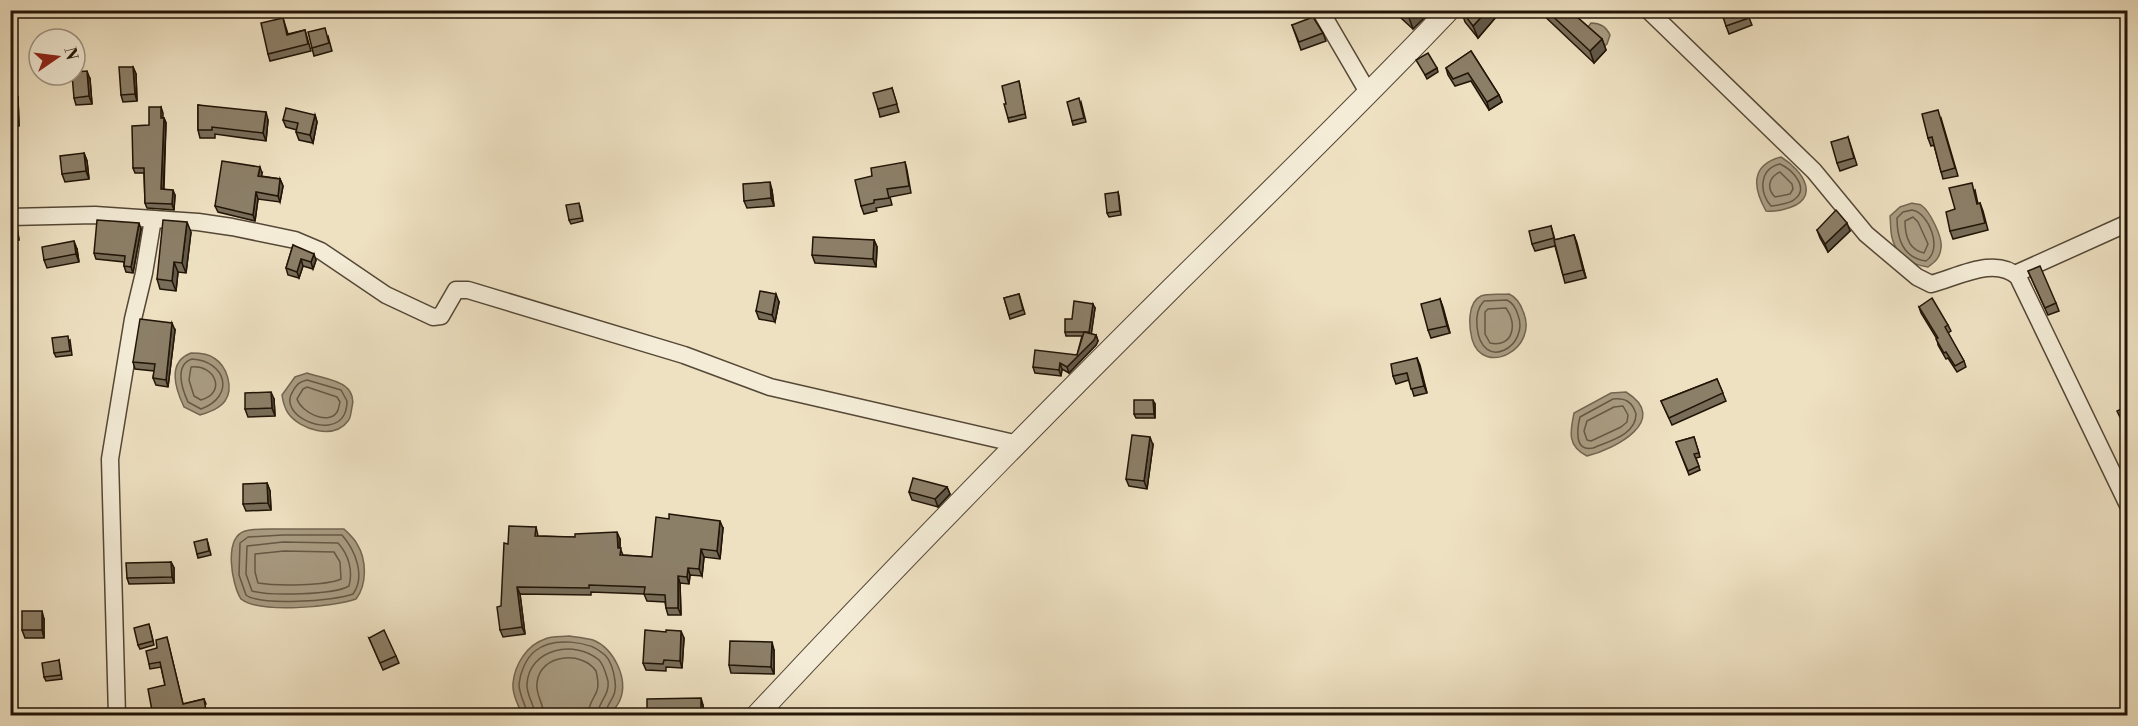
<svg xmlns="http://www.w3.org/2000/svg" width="2138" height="726" viewBox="0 0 2138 726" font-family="'Libre Bodoni',serif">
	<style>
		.water { fill: #a99c82; stroke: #736651; stroke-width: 1.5 }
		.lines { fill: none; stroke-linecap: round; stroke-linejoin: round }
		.shore { stroke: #665844; stroke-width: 1.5 }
		.minor-casing { stroke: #554836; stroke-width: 19 }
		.tertiary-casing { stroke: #554836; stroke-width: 23 }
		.minor { stroke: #f4ecd7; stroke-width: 16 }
		.tertiary { stroke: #f4ecd7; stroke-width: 21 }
		.wall { fill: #786d59; stroke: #221507; stroke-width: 1.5 }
		.shaded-wall { fill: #625949; stroke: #221507; stroke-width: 1.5 }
		.building { fill: #8c7f68; stroke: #221507; stroke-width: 1.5 }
	</style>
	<rect width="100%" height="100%" fill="#eee1c2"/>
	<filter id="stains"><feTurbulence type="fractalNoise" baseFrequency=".00333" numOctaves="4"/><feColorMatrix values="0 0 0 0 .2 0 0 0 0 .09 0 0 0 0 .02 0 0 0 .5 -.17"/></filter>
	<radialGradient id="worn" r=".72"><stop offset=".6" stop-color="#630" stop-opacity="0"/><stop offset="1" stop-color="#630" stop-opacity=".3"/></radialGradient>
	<!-- water -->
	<g class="water">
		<path d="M1591,23C1600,23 1606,26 1610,35L1607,44L1603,47L1584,32Z"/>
		<path d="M1781,157C1804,171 1822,200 1785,209C1778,211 1773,212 1766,211C1753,188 1750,165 1781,157Z"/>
		<path d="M1912,203C1913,204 1920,204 1921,205C1930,211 1943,238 1941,248C1940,258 1935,262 1928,267C1913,265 1898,257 1893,241C1890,234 1891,224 1890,216L1900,207Z"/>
		<path d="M1509,294C1516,297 1520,303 1523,311C1540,349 1483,378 1472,339C1469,327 1467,302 1481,296C1488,293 1501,295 1509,294Z"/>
		<path d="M191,353C198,353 208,353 214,358C227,366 234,388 225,401C219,409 209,412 200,415L184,407C175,388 167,362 191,353Z"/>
		<path d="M307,373C318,377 337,379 346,387C352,392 354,400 352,407C351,411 351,418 348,421C334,440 300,430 288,413C284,407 283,402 282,395L295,377Z"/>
		<path d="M1626,392C1671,420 1615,449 1587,456C1567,446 1570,432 1574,413L1611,393Z"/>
		<path d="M283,529H344C348,533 354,538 357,544C367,560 367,585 356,599C333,607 260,614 241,599C232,585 223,538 245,531C256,528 271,529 283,529Z"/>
		<path d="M569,636C576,637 586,638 593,640C613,648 629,678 620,700C618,705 613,711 610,715H523C518,706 512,694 513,683C515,664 527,645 545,639C552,636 562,637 569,636Z"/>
	</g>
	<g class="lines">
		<!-- shore -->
		<g class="shore">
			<path d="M1780,164C1791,169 1810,187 1795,199C1790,204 1778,205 1771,206C1759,192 1759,169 1780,164Z"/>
			<path d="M1780,172L1792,184L1793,189L1790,194L1775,197C1766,188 1769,177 1780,172Z"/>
			<path d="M1912,210C1928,212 1944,249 1926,261C1903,258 1897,239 1897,218L1903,212Z"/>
			<path d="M1913,217L1918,222L1928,244L1924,253C1909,250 1905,235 1905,221Z"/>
			<path d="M1507,300C1513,303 1516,308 1518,315C1530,346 1482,374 1477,327C1476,317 1477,308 1484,301Z"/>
			<path d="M1506,308C1518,324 1513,348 1490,343L1485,334V312L1488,309Z"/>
			<path d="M192,359C226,361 236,396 201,409L188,402C182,389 174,365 192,359Z"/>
			<path d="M191,367C215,364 227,393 201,400L194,396L189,380Z"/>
			<path d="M307,380L341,390L347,401C347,405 346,411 344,415C332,439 276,416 293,391C297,384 299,382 307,380Z"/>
			<path d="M307,387L337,397L340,402C339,405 339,409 337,412C328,426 301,412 297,399L303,389Z"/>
			<path d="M1613,399C1625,398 1632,401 1636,414C1636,435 1609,441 1593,448C1574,452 1577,429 1580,417Z"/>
			<polygon points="1623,406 1628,415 1627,422 1621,427 1591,441 1587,440 1584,431 1587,421 1614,407"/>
			<path d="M283,535H342C355,550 366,576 353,594C335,601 260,606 246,595L239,575L240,543L248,537Z"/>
			<path d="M283,542L338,543C349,555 353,571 349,586C334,595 269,596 252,591L246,574L247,546Z"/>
			<path d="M284,551L334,552L340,562L341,579C326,586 276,586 258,583L255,572V554Z"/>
			<path d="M528,716C526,705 519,695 519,684C520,673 526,658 535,651C552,637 589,640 605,655C611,661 614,673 615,681C618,698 606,702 605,716"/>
			<path d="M535,716C535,705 526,695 527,684C529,649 574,639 599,660C604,665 606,674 608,681C610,695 598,702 597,716"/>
			<path d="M544,716C544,704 535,694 537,683C540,653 583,651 596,671C603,699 589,693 588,716"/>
		</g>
		<defs>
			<g id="minor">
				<polyline points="1320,10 1369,94"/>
				<path d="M1648,10L1814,171L1866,234L1917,277L1931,284C1956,278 1995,255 2018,277L2128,505"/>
				<polyline points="10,217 95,215 198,222 232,227 295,240 321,251 386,295 433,317 441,316 456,290 468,290 684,355 770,387 1018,444"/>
				<polyline points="2015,274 2128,223"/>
				<polyline points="117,716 110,459 133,319 144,273 153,219"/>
			</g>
			<path id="tertiary" d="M756,716C892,570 1031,428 1172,288C1265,196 1359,105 1449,10"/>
		</defs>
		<!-- minor casing -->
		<use href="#minor" class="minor-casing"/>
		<!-- tertiary casing -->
		<use href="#tertiary" class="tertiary-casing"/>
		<!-- minor -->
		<use href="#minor" class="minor"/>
		<!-- tertiary -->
		<use href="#tertiary" class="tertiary"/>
	</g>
	<!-- wall -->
	<g class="wall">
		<polygon points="1398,10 1432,10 1413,29 1401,18"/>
		<polygon points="1461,10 1502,10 1478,38 1465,22"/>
		<polygon points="1538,10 1569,10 1602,39 1606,50 1594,63"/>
		<polygon points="1746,10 1752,25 1729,34 1726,26"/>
		<polygon points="283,18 288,34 305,30 311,51 270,61 268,54"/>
		<polygon points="1292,25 1323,33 1326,41 1301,50"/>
		<polygon points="328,36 332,51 314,56 312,48"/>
		<polygon points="1471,51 1499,95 1502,102 1489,110 1471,81 1455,86 1448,75 1446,68"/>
		<polygon points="133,67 136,74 137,101 123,102 121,95"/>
		<polygon points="90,79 92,104 76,105 74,98"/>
		<polygon points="1019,81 1026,118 1009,122 1008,118"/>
		<polygon points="892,88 899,112 880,117 878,109"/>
		<polygon points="10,93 18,97 19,126 10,126"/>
		<polygon points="1081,102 1086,122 1073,125 1072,121"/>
		<polygon points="198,105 268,120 266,141 215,134 215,138 200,138 198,130"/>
		<polygon points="161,107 163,113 163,118 164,118 166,123 164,189 175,195 174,210 147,208 145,203 144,173 135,173 133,168 149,125"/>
		<polygon points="315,115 317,122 313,143 299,140 296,132 297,130 286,127 283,120"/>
		<polygon points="1941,118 1958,176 1943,179 1934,145 1931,146 1928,138"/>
		<polygon points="1848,137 1857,165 1840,171 1837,163"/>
		<polygon points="84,153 87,161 89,179 65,182 62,174"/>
		<polygon points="905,162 907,170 911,193 890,197 892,205 876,208 877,211 864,214 861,206 872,176"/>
		<polygon points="262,173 261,176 280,179 283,186 280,202 258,199 255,221 218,212 215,206"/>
		<polygon points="772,190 774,206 747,208 744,201"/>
		<polygon points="1975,190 1978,204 1980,203 1983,211 1988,230 1953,239 1950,231 1955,209"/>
		<polygon points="1118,192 1119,196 1121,215 1109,217 1107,213"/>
		<polygon points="580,207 583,221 571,224 569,220"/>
		<polygon points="10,219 17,227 19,240 10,241"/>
		<polygon points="1551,226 1555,240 1574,235 1586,278 1565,283 1555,246 1535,251 1532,244"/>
		<polygon points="141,229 133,273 126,272 124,266 124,262 96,259 94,253"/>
		<polygon points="1817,230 1850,231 1828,252 1820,238"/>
		<polygon points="191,232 186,273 178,272 176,291 160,289 157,279"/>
		<polygon points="874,240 877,247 876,267 815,263 812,255"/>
		<polygon points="293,245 316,260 313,269 303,266 299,278 288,275 286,268"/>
		<polygon points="77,249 79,262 47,268 44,260"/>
		<polygon points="2028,271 2056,303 2059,311 2048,315"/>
		<polygon points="1019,294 1025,314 1010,319 1004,298"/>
		<polygon points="1440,299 1450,333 1431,338 1428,330"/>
		<polygon points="779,302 775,322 759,319 756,311"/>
		<polygon points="1919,307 1948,325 1951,331 1948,333 1964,361 1966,367 1957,372 1948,358 1946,359 1938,345 1937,339 1921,313"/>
		<polygon points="1095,308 1091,334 1096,335 1098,341 1096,345 1069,373 1062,369 1061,376 1035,373 1033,367 1077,355 1082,336 1066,336 1065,332 1072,319"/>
		<polygon points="175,330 168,387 156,385 153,378 154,371 135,369 133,362"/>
		<polygon points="70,340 72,355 56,357 54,353"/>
		<polygon points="1417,358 1427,393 1414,396 1409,380 1396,384 1393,376"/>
		<polygon points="1717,379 1726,401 1672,425 1661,401"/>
		<polygon points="274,399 275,416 248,417 245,409"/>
		<polygon points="1155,404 1155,418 1136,418 1134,414"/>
		<polygon points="1694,437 1700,457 1696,458 1700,470 1689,475 1676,442"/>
		<polygon points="1153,445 1147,489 1129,486 1126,479"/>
		<polygon points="267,483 270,491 271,510 246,511 243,504"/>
		<polygon points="947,487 950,494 938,507 912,500 909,492"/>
		<polygon points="536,527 538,536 620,539 620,548 623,555 652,557 723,528 720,559 704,557 702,576 690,575 689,584 680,583 681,615 668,615 666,608 665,602 647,601 644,594 591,592 591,595 520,594 525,634 503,637 500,630 508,544"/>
		<polygon points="208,543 211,555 198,558 197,554"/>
		<polygon points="171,562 174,568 174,583 129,584 127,578"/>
		<polygon points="44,619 44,638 25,638 22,630"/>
		<polygon points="150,628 154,645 140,649 138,645"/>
		<polygon points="666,632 684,638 682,668 666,667 666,671 646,670 643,663"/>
		<polygon points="369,638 396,656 399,663 383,670"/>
		<polygon points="168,642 183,704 204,699 206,704 153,716 165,685 161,667 150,669 149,664 157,648"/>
		<polygon points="774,650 774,674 731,673 729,665"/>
		<polygon points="59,660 62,679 46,681 44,677"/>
		<polygon points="703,705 704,716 648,716 647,714"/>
	</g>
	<!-- shaded-wall -->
	<g class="shaded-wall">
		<polygon points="1416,10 1432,10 1413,29 1409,18"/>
		<polygon points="1488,10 1502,10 1478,38 1473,26"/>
		<polygon points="1602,39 1606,50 1594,63 1590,51"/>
		<polygon points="133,67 136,74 137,101 135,94"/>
		<polygon points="1437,68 1438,72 1427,79 1425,75"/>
		<polygon points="87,71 90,79 92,104 89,96"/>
		<polygon points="16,93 18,97 19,126 17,122"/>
		<polygon points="1499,95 1502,102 1489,110 1487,102"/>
		<polygon points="266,112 268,120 266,141 263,133"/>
		<polygon points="315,115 317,122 313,143 310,135"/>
		<polygon points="164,118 166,123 163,195 161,189"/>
		<polygon points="84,153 87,161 89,179 86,171"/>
		<polygon points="260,167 262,173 261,182 258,176"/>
		<polygon points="280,179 283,186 280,202 278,196"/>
		<polygon points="770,182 772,190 774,206 771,198"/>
		<polygon points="173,190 175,195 174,210 172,204"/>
		<polygon points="256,192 258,199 255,221 253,215"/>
		<polygon points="14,220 17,227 19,240 16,232"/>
		<polygon points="187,222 191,232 186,273 182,263"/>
		<polygon points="139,223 141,229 133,273 131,267"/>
		<polygon points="1847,223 1850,231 1828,252 1825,244"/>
		<polygon points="1574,235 1577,243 1586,278 1583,270"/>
		<polygon points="874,240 877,247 876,267 873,259"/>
		<polygon points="74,241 77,249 79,262 76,254"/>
		<polygon points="314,254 316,260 313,269 311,262"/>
		<polygon points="301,259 303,266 299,278 297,272"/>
		<polygon points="174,262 178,272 176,291 172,281"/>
		<polygon points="776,294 779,302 775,322 772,315"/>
		<polygon points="1440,299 1443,307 1450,333 1447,326"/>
		<polygon points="1093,304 1095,308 1091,336 1089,332"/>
		<polygon points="172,323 175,330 168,387 166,380"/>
		<polygon points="1096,335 1098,341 1096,345 1069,373 1067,367"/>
		<polygon points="1417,358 1420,365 1427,393 1424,386"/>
		<polygon points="1060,363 1062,369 1061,376 1059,370"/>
		<polygon points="271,392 274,399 275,416 272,408"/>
		<polygon points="1153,400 1155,404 1155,418 1154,414"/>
		<polygon points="1150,437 1153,445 1147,489 1144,481"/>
		<polygon points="267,483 270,491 271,510 268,503"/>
		<polygon points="947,487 950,494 938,507 935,499"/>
		<polygon points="720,521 723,528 720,559 717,551"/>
		<polygon points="617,532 620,539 620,555 618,548"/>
		<polygon points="701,549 704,557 702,576 699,569"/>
		<polygon points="171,562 174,568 174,583 172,577"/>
		<polygon points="688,568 690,575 689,584 687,577"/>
		<polygon points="678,576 680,583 681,615 678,608"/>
		<polygon points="517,587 520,594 525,634 522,627"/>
		<polygon points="42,611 44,619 44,638 42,630"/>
		<polygon points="681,631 684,638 682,668 680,661"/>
		<polygon points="772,642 774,650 774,674 771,667"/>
		<polygon points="701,698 703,705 704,716 703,716 701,712"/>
	</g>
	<!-- building -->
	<g class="building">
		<polygon points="1401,10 1416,10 1409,18"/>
		<polygon points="1461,10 1488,10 1473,26"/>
		<polygon points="1546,10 1569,10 1602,39 1590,51"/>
		<polygon points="1723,10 1746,10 1749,18 1726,26 1721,11"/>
		<polygon points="1313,17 1323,33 1299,42 1292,25"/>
		<polygon points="283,18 287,35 305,30 308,44 268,54 261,23"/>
		<polygon points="325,28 329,43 312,48 308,32"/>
		<polygon points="1471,51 1499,95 1487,102 1468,73 1453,79 1446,68"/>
		<polygon points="1428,53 1437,68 1425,75 1416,60"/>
		<polygon points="119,67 133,67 135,94 121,95"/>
		<polygon points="87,71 89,96 74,98 72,75 75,75 75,72"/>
		<polygon points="1019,81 1025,114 1008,118 1004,104 1006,104 1002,86"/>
		<polygon points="892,88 897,104 878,109 873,93"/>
		<polygon points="10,93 16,93 17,122 10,123"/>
		<polygon points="1079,98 1084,118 1072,121 1067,102"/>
		<polygon points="198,105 266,112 263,133 212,127 212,130 198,130"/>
		<polygon points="149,107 161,107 161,118 164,118 161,189 173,190 172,204 145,203 144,168 133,168 132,126 149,125"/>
		<polygon points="286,108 315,115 310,135 296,132 298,123 283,120"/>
		<polygon points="1938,110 1955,168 1941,172 1932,137 1928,138 1922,114"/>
		<polygon points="1848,137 1854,158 1837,163 1831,142"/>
		<polygon points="84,153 86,171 62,174 60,156"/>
		<polygon points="222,161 260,167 258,176 280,179 278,196 256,192 253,215 215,206"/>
		<polygon points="905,162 909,186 887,189 889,198 874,200 874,203 861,206 855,180 872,176 871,168"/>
		<polygon points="770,182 771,198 744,201 743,184"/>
		<polygon points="1972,183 1977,204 1980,203 1985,223 1950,231 1946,212 1955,209 1949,188"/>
		<polygon points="1118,192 1120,211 1107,213 1105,194"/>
		<polygon points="579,203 582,218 569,220 566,205"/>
		<polygon points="1836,210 1847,223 1825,244 1817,230"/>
		<polygon points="10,219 14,220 16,232 10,233"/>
		<polygon points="97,220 139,223 131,267 124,266 125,256 94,253"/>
		<polygon points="163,220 187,222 182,263 174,262 172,281 157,279"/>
		<polygon points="1551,226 1554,238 1532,244 1529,231"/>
		<polygon points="1574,235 1583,270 1563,275 1554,240"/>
		<polygon points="813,237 874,240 873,259 812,255"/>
		<polygon points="74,241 76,254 44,260 42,247"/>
		<polygon points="293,245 314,254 311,262 301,259 297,272 286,268"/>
		<polygon points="2040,266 2056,303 2045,308 2028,271"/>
		<polygon points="760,291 776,294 772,315 756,311"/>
		<polygon points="1019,294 1023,310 1009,315 1004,298"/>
		<polygon points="1932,298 1948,325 1945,327 1964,361 1955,366 1946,352 1944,353 1936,339 1938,338 1919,307"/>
		<polygon points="1440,299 1447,326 1428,330 1421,304"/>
		<polygon points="1074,301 1093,304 1089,332 1065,332 1065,319 1072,319"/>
		<polygon points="140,319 172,323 166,380 153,378 155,364 133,362"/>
		<polygon points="1084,332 1096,335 1094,340 1067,367 1060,363 1059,370 1033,367 1035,350 1077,355"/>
		<polygon points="68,336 70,351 54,353 52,338"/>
		<polygon points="1417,358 1424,386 1411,389 1407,373 1393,376 1391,364"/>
		<polygon points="1717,379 1723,393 1669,418 1661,401"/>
		<polygon points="271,392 272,408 245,409 245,393"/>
		<polygon points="1134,400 1153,400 1154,414 1134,414"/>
		<polygon points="2127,406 2127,432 2117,411"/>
		<polygon points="1132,435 1150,437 1144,481 1126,479"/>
		<polygon points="1694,437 1699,453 1694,454 1699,466 1688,471 1676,442"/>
		<polygon points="913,478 947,487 935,499 909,492"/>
		<polygon points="267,483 268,503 243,504 243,484"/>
		<polygon points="669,514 720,521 717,551 701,549 699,569 688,568 687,577 678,576 678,608 666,608 665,595 644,594 645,587 589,585 589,588 517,587 522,627 500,630 497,607 501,606 504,543 508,544 509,526 536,527 535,536 575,537 575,534 617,532 618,548 621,548 620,555 652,557 656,517 669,519"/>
		<polygon points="207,539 209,551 197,554 194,542"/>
		<polygon points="171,562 172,577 127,578 126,563"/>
		<rect x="22" y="611" width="20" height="19"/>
		<polygon points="149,624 153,641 138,645 134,628"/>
		<polygon points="384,630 396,656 380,663 369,638"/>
		<polygon points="645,630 666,632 666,630 681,631 680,661 664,660 663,664 643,663"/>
		<polygon points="167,637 183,704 204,699 207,716 153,716 148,689 165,685 160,662 149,664 146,651 157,648 156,640"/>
		<polygon points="730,641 772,642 771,667 729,665"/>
		<polygon points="59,660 61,675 44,677 42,663"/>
		<polygon points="701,698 701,712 647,714 647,699"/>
		<polygon points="1357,709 1359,716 1331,716"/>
	</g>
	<!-- margin -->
	<rect width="2138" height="726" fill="none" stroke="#eee1c2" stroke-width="36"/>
	<rect x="12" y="12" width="2114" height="702" fill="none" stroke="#221507" stroke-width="3"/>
	<rect x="18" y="18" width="2102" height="690" fill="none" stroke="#221507" stroke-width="1.5"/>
	<!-- north arrow -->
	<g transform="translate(57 57) rotate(76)"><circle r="28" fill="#f4ecd7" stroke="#a09684" stroke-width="1.5"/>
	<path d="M0-4.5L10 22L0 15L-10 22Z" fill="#8f2418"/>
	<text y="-9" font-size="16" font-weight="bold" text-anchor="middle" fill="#221507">N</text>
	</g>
	<rect width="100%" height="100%" filter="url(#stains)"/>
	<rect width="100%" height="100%" fill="url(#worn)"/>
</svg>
